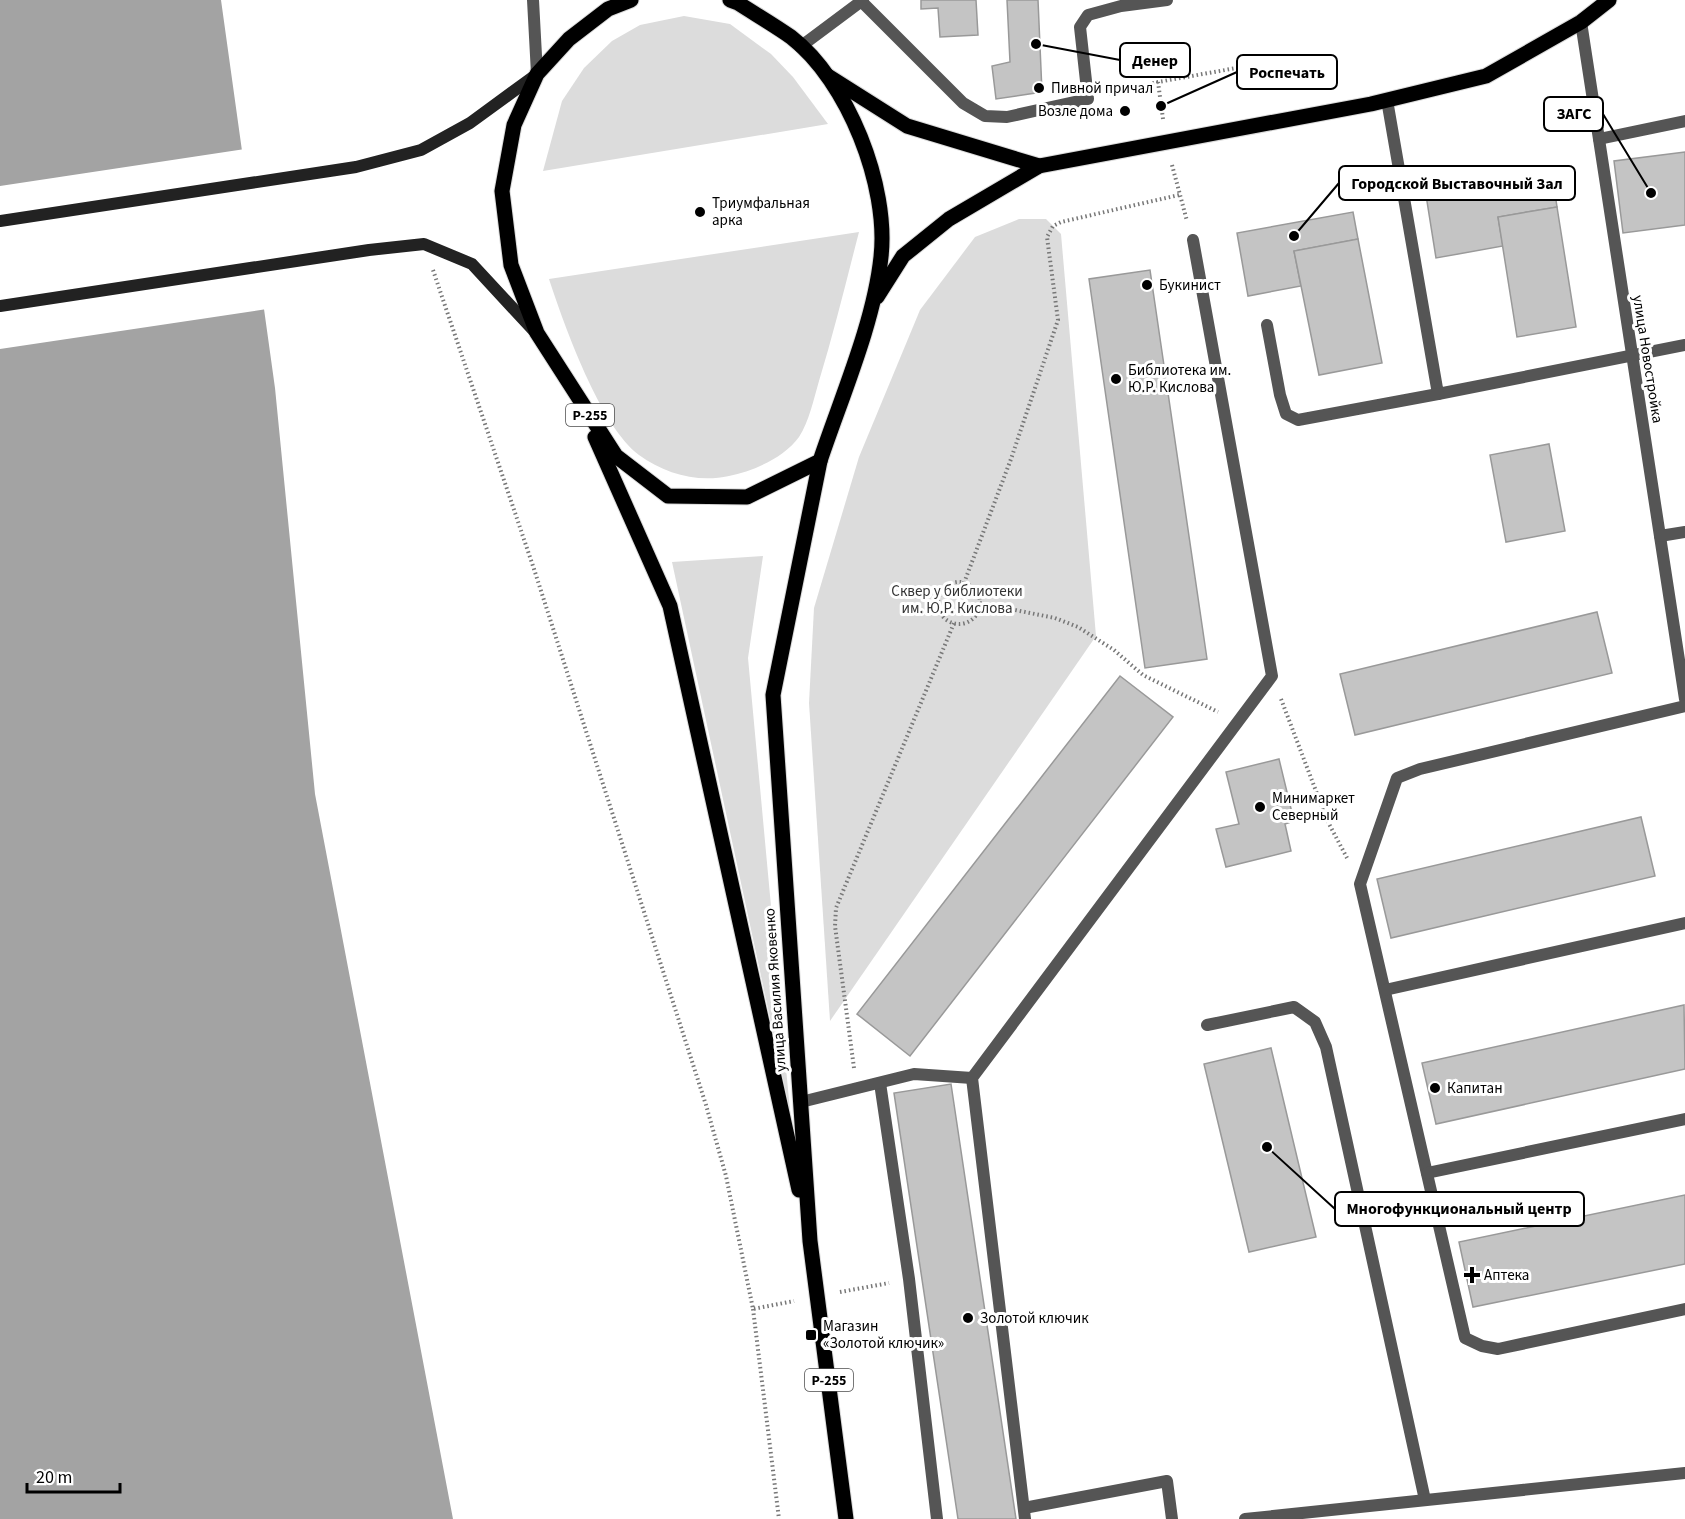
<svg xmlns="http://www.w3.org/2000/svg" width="1685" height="1519" viewBox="0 0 1685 1519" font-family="'Source Sans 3',sans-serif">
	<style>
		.green { fill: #dcdcdc }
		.water { fill: #a3a3a3 }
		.pier { fill: #fff }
		.building { fill: #c4c4c4; stroke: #999; stroke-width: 1.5 }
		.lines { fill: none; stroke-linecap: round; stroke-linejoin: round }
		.primary-casing { stroke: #dbdbdb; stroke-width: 17 }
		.path { stroke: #777; stroke-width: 4; stroke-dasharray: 1.5 3; stroke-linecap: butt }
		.service { stroke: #555; stroke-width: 12 }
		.minor { stroke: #555; stroke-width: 12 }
		.secondary { stroke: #222; stroke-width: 12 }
		.primary { stroke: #000; stroke-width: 15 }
		.poi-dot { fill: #000; stroke: #fff; stroke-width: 2 }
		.labels { text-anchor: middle; stroke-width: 6; stroke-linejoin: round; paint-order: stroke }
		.shield { fill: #fff; stroke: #4c4c4c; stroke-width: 1.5 }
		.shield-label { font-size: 14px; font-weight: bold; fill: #000 }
		.poi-label { font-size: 15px; fill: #000; stroke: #fff; text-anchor: start }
		.street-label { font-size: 15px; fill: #000; stroke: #fff }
		.park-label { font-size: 15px; fill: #333; stroke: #fff }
		.leader { fill: none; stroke: #000; stroke-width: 2 }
		.callout-dot { fill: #000; stroke: #fff; stroke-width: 2 }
		.callout { fill: #fff; stroke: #000; stroke-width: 2 }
		.callout-label { font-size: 16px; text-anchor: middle; font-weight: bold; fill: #000 }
	</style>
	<rect width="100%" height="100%" fill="#fff"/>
	<!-- green -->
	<g class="green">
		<polygon points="684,16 730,24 771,54 793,77 828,124 543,171 562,101 584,68 612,41 640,25"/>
		<polygon points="1019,219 1046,219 1061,234 1096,636 830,1021 809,703 814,608 859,457 920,310 975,237"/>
		<path d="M859,232C846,282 834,332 819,381C814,398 809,422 799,437C784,458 753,471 729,476C698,483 665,474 639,455C600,426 564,325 549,279Z"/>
		<polygon points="763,556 748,658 790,1111 672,562"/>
	</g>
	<!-- water -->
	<polygon class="water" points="0,0 221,0 275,388 315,794 453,1519 0,1519"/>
	<!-- pier -->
	<polygon class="pier" points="245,149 267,309 0,349 0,186"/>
	<!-- building -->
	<g class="building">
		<polygon points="921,0 976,0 978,35 940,37 938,8 921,9"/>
		<polygon points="1007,0 1038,0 1042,92 996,99 992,66 1010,62"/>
		<polygon points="1685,152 1685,225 1623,233 1614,161"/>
		<polygon points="1552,174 1557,207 1498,217 1503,246 1436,258 1426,195"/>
		<polygon points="1557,207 1576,327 1517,337 1498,217"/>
		<polygon points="1353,212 1358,239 1294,251 1301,286 1248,296 1237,233"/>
		<polygon points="1358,239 1382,363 1319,375 1294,251"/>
		<polygon points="1150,270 1207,659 1145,668 1089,279"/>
		<polygon points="1549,444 1565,531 1506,542 1490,455"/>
		<polygon points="1597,612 1612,673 1355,735 1340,674"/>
		<polygon points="1120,676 1173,717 910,1056 857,1014"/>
		<polygon points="1279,759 1294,821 1285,824 1291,851 1226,867 1216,829 1239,824 1226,772"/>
		<polygon points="1641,817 1655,876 1391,938 1377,879"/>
		<polygon points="1684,1005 1685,1069 1436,1124 1422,1063"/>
		<polygon points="1271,1048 1316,1237 1249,1252 1204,1064"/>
		<polygon points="951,1084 1016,1519 958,1519 894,1093"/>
		<polygon points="1685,1195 1685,1264 1473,1307 1459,1242"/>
	</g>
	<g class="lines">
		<defs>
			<g id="primary">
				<path d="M631,0L608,9L569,39L537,74L514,125L502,191L511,265L537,333L616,456L668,496L747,497L820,461C841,398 874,323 881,257C889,186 848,81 791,37C774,25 755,14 738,3L730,0"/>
				<polyline points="828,76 907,126 1039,166"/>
				<polyline points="877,297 903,256 949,219 1039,166 1371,104 1486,76 1581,22 1609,0"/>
				<polyline points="595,437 670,606 799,1190"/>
				<polyline points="820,461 773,695 810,1241 846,1519"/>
			</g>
		</defs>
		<!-- primary casing -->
		<use href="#primary" class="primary-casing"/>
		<!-- path -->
		<g class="path">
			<polyline points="1109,94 1158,82"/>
			<polyline points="1163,119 1158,82 1242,67"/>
			<polyline points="1172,165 1187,221"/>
			<polyline points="433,270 534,569 706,1105 726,1176 753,1309 794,1301"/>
			<circle cx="959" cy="603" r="21"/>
			<polyline points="964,583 1011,459 1058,320 1047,237 1053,226 1061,222 1179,195"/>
			<polyline points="980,603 1055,618 1078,627 1114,650 1143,675 1218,712"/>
			<polyline points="1281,699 1327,820 1347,858"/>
			<polyline points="854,1068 835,926 836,908 954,623"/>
			<polyline points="840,1292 889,1283"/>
			<polyline points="753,1309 779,1519"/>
		</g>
		<!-- service -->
		<g class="service">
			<polyline points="862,2 963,103 985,116 1007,117 1088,99 1080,27 1088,15 1121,6 1167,0"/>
			<polyline points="1581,22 1685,699"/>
			<polyline points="800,47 863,0"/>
			<polyline points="1387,100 1438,394 1685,345"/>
			<polyline points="1599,139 1685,121"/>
			<polyline points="1267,325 1280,395 1286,414 1298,420 1438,394"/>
			<polyline points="1660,536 1685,532"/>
			<polyline points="1685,706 1420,769 1397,778 1360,884 1465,1338 1482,1346 1498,1349 1685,1309"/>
			<polyline points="1385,990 1685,923"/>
			<polyline points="1207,1025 1294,1007 1315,1022 1326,1047 1425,1500"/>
			<polyline points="880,1083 909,1279 937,1519"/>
			<polyline points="801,1102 914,1074 972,1078"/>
			<polyline points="1427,1173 1685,1119"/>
			<polyline points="1024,1508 1167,1481 1172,1519"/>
			<polyline points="1025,1519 972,1078 1272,676 1193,240"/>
			<polyline points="1245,1519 1685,1473"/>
		</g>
		<!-- minor -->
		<polyline class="minor" points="533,0 537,74"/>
		<!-- secondary -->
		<g class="secondary">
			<polyline points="0,221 356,167 421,150 470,123 537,74"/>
			<polyline points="0,306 369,250 424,244 472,264 534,331"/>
		</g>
		<!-- primary -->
		<use href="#primary" class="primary"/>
	</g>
	<!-- markers -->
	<g class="poi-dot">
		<circle cx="1039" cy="88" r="6"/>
		<circle cx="1125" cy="111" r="6"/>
		<circle cx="700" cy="212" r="6"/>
		<circle cx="1147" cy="285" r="6"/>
		<circle cx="1116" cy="379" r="6"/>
		<circle cx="1260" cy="807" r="6"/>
		<circle cx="1435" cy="1088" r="6"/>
		<path d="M1469 1266h6v6h6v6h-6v6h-6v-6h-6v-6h6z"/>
		<circle cx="968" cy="1318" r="6"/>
		<rect x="805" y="1329" width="12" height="12" rx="3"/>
	</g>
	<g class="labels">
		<!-- shield labels -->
		<g class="shield">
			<rect x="566" y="404" width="48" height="22" rx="4.5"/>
			<rect x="805" y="1369" width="48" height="22" rx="4.5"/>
		</g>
		<g class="shield-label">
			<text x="590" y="420">Р-255</text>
			<text x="829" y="1385">Р-255</text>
		</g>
		<!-- poi labels -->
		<g class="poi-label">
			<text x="1051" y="93">Пивной причал</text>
			<text x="1113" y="116" text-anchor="end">Возле дома</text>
			<text x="712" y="208">Триумфальная<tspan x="712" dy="17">арка</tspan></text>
			<text x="1159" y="290">Букинист</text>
			<text x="1128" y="375">Библиотека им.<tspan x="1128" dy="17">Ю.Р. Кислова</tspan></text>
			<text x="1272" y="803">Минимаркет<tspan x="1272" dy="17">Северный</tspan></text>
			<text x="1447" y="1093">Капитан</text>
			<text x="1484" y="1280">Аптека</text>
			<text x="980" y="1323">Золотой ключик</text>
			<text x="823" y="1331">Магазин<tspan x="823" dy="17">«Золотой ключик»</tspan></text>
		</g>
		<!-- street labels -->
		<g class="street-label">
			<text transform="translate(1648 359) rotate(81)" y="5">улица Новостройка</text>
			<text transform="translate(775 990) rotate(-94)" y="5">улица Василия Яковенко</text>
		</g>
		<!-- park labels -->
		<g class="park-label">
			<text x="957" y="596">Сквер у библиотеки<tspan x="957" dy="17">им. Ю.Р. Кислова</tspan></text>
		</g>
	</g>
	<!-- callouts -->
	<path class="leader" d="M1036 44L1120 60M1161 106L1237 72M1651 193L1603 114M1294 236L1339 183M1267 1147L1335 1209"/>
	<g class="callout-dot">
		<circle cx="1036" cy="44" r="6"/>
		<circle cx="1161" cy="106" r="6"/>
		<circle cx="1651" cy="193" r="6"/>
		<circle cx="1294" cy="236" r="6"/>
		<circle cx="1267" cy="1147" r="6"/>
	</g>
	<g class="callout">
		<rect x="1120" y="43" width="70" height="34" rx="6"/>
		<rect x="1237" y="55" width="100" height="34" rx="6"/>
		<rect x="1544" y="97" width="59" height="34" rx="6"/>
		<rect x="1339" y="166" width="236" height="34" rx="6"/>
		<rect x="1335" y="1192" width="249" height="34" rx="6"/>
	</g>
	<g class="callout-label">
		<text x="1155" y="66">Денер</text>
		<text x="1287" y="78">Роспечать</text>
		<text x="1574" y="119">ЗАГС</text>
		<text x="1457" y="189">Городской Выставочный Зал</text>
		<text x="1459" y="1214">Многофункциональный центр</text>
	</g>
	<!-- scale -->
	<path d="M27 1483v9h93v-9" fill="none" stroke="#000000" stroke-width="3"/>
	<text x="36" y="1483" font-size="18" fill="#000000" stroke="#ffffff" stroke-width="4.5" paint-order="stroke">20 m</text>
</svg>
